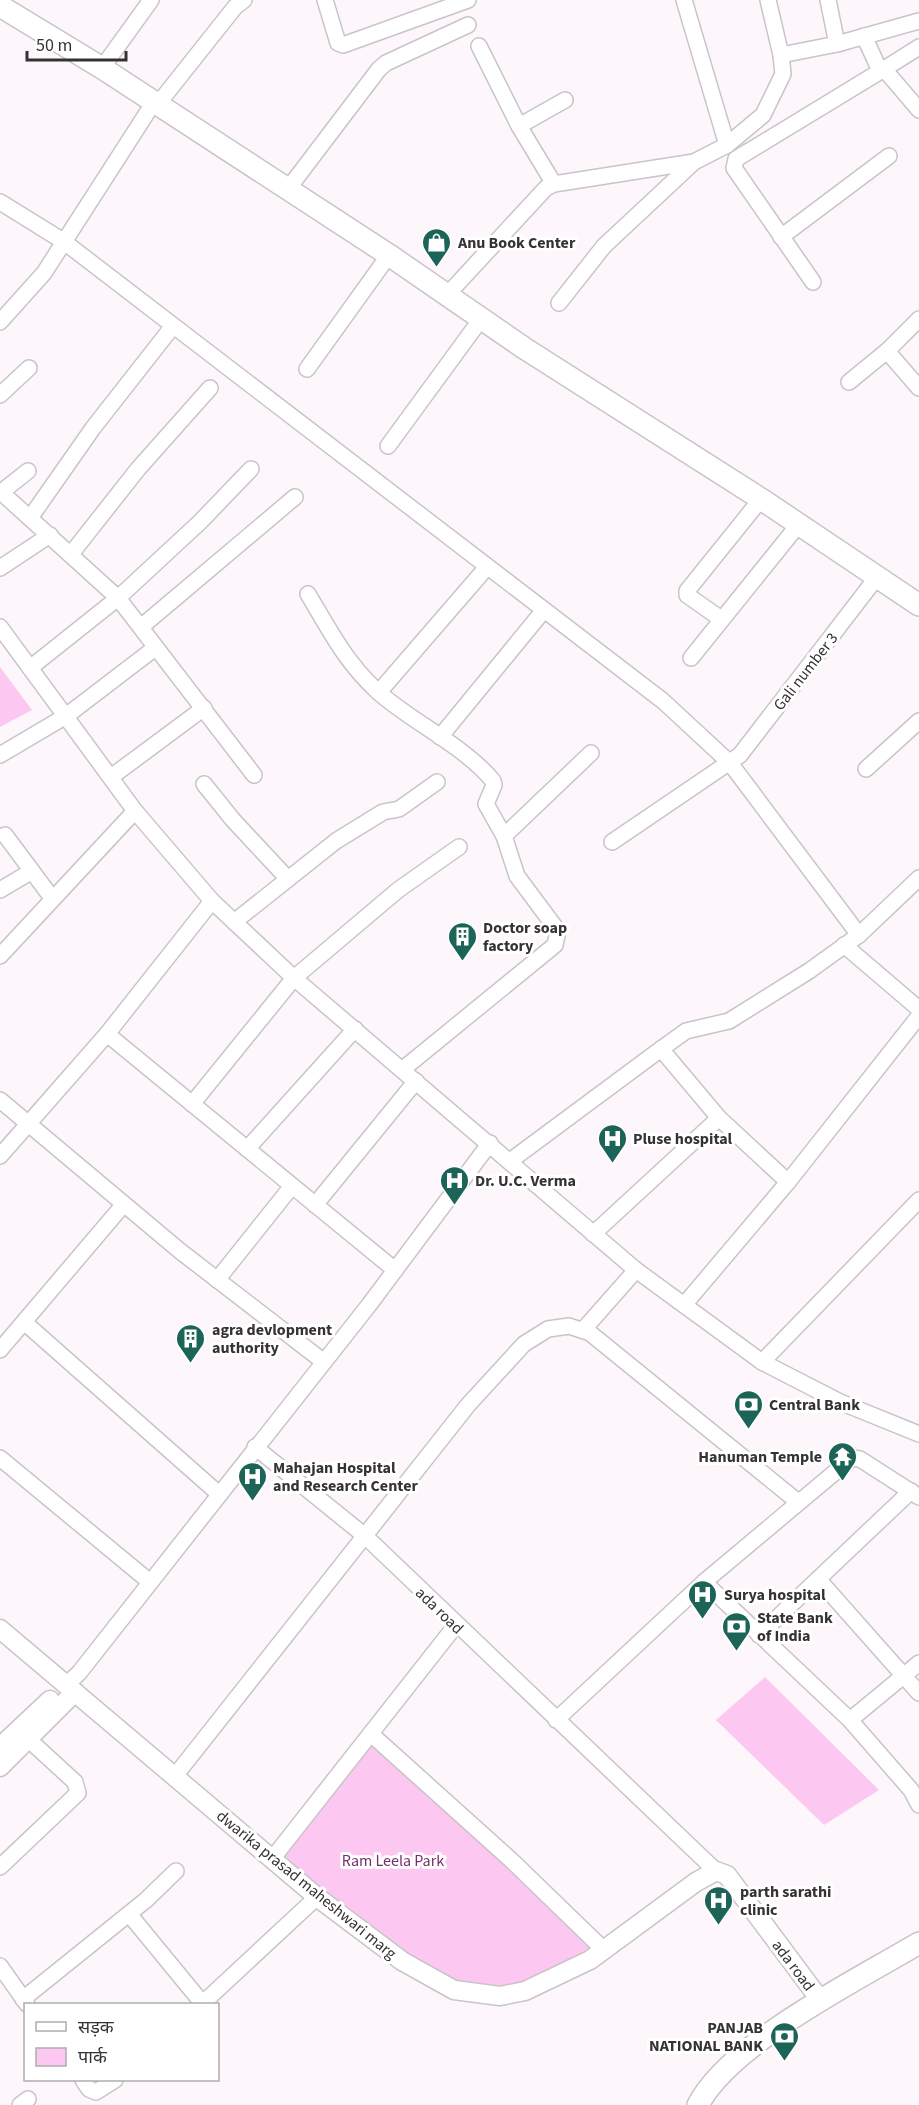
<svg xmlns="http://www.w3.org/2000/svg" width="919" height="2105" viewBox="0 0 919 2105" font-family="'Source Sans 3','Noto Sans Devanagari',sans-serif">
	<style>
		.green { fill: #fcc7f1 }
		.lines { fill: none; stroke-linecap: round; stroke-linejoin: round }
		.minor-casing { stroke: #cac4c9; stroke-width: 18 }
		.tertiary-casing { stroke: #cac4c9; stroke-width: 21 }
		.secondary-casing { stroke: #cac4c9; stroke-width: 24 }
		.minor { stroke: #fff; stroke-width: 15 }
		.tertiary { stroke: #fff; stroke-width: 18 }
		.secondary { stroke: #fff; stroke-width: 21 }
		.labels { text-anchor: middle; stroke-width: 6; stroke-linejoin: round; paint-order: stroke }
		.poi-label { font-size: 16px; font-weight: bold; fill: #353234; stroke: #fff; text-anchor: start }
		.street-label { font-size: 16px; fill: #353234; stroke: #fff }
		.park-label { font-size: 16px; fill: #782e6e; stroke: #fff }
	</style>
	<rect width="100%" height="100%" fill="#fdf6fb"/>
	<!-- green -->
	<g class="green">
		<polygon points="0,667 32,710 0,727"/>
		<polygon points="765,1677 879,1790 824,1825 716,1720"/>
		<polygon points="371,1744 596,1948 511,1991 455,1989 389,1949 281,1856"/>
	</g>
	<g class="lines">
		<defs>
			<g id="minor">
				<polyline points="325,0 338,43 343,45 468,0"/>
				<polyline points="684,0 727,145"/>
				<polyline points="828,0 837,44 919,21"/>
				<polyline points="864,36 880,71"/>
				<polyline points="479,46 519,126 554,184"/>
				<polyline points="781,55 837,44"/>
				<polyline points="102,68 151,0"/>
				<polyline points="884,69 919,47"/>
				<polyline points="158,104 235,7 244,0"/>
				<polyline points="519,126 565,100"/>
				<polyline points="288,189 379,69 386,63 468,25"/>
				<polyline points="0,202 63,241 663,701 730,763 859,935"/>
				<polyline points="781,237 889,156"/>
				<polyline points="813,282 734,168 736,159 884,69 919,110"/>
				<polyline points="447,295 546,188 554,184 694,162 727,145 763,115 783,74 781,55 768,0"/>
				<polyline points="559,303 604,246 694,162"/>
				<polyline points="0,322 44,273 154,102"/>
				<polyline points="887,351 919,388"/>
				<polyline points="307,369 389,255"/>
				<polyline points="849,382 887,351 919,319"/>
				<polyline points="0,395 29,368"/>
				<polyline points="388,446 481,319"/>
				<polyline points="0,493 28,471"/>
				<polyline points="2,493 118,598 254,775"/>
				<polyline points="30,518 93,428 173,326"/>
				<polyline points="71,554 138,469 210,388"/>
				<polyline points="0,568 50,535"/>
				<path d="M308,594C330,631 345,661 377,691C410,721 466,747 493,781L494,785L486,804L504,836L517,876L558,931L555,945L403,1069"/>
				<polyline points="721,619 687,595 687,591 761,499"/>
				<polyline points="0,627 135,811 212,901 294,978 636,1270 762,1362 840,1402 919,1434"/>
				<polyline points="141,627 295,497"/>
				<polyline points="691,658 799,524"/>
				<polyline points="30,668 118,598 200,522 251,469"/>
				<polyline points="379,692 487,567"/>
				<polyline points="440,737 544,610"/>
				<polyline points="0,755 66,716 155,648"/>
				<polyline points="866,769 919,721"/>
				<polyline points="111,777 204,708"/>
				<polyline points="204,784 233,820 288,879"/>
				<polyline points="5,835 52,898"/>
				<polyline points="504,836 591,753"/>
				<polyline points="612,842 740,755 877,577"/>
				<polyline points="0,890 32,871"/>
				<polyline points="234,922 336,841 383,812 399,809 437,782"/>
				<polyline points="844,945 919,1009"/>
				<polyline points="0,956 135,811"/>
				<polyline points="107,1034 395,1270"/>
				<polyline points="661,1049 686,1031 729,1021 809,971 859,935 919,878"/>
				<polyline points="0,1100 180,1251 324,1362"/>
				<polyline points="192,1104 294,978 398,890 459,847"/>
				<polyline points="247,1149 355,1029"/>
				<polyline points="0,1156 107,1034 212,901"/>
				<polyline points="510,1161 661,1049 719,1118 788,1182"/>
				<polyline points="315,1205 416,1081"/>
				<polyline points="593,1234 719,1118"/>
				<polyline points="217,1280 292,1186"/>
				<polyline points="684,1305 788,1182 919,1016"/>
				<polyline points="24,1322 219,1494"/>
				<polyline points="584,1329 636,1270"/>
				<polyline points="0,1350 124,1204"/>
				<polyline points="762,1362 919,1200"/>
				<polyline points="255,1447 365,1536 716,1871"/>
				<polyline points="0,1458 150,1582"/>
				<polyline points="818,1579 919,1693"/>
				<polyline points="704,1582 850,1720 911,1790 919,1805"/>
				<polyline points="759,1635 911,1491"/>
				<polyline points="67,1684 79,1673 369,1305 490,1143"/>
				<polyline points="556,1720 704,1582 852,1458 860,1459 919,1497"/>
				<polyline points="850,1720 919,1663"/>
				<polyline points="371,1734 511,1860 604,1950"/>
				<polyline points="175,1776 468,1405 524,1344 548,1329 569,1326 590,1333 798,1502"/>
				<polyline points="272,1859 456,1625"/>
				<polyline points="0,1867 78,1793 75,1782 28,1739"/>
				<polyline points="129,1914 203,2004"/>
				<polyline points="0,1966 27,2004"/>
				<polyline points="23,1999 146,1900 176,1871"/>
				<polyline points="202,2004 317,1897"/>
				<polyline points="83,2080 89,2089 96,2092 115,2080"/>
				<polyline points="20,2105 28,2099"/>
			</g>
			<g id="tertiary">
				<polyline points="0,1629 317,1897 402,1961 454,1990 500,1996 525,1991 590,1960 696,1882 716,1871 727,1875 821,2001"/>
				<polyline points="0,1747 50,1700"/>
				<polyline points="0,1767 75,1692"/>
			</g>
			<g id="secondary">
				<polyline points="0,6 102,68 389,255 524,348 761,499 919,605"/>
				<path d="M698,2105C730,2043 857,1980 919,1943"/>
			</g>
		</defs>
		<!-- minor casing -->
		<use href="#minor" class="minor-casing"/>
		<!-- tertiary casing -->
		<use href="#tertiary" class="tertiary-casing"/>
		<!-- secondary casing -->
		<use href="#secondary" class="secondary-casing"/>
		<!-- minor -->
		<use href="#minor" class="minor"/>
		<!-- tertiary -->
		<use href="#tertiary" class="tertiary"/>
		<!-- secondary -->
		<use href="#secondary" class="secondary"/>
	</g>
	<!-- icons -->
	<defs>
		<symbol id="shop-pin" viewBox="-11 -11 22 30"><path d="M0 17L-7.5 6A9.5 9.5 0 1 1 7.5 6Z" fill="#1d6458" stroke="#fff"/><path d="M-5-2.5h2.3a2.7 3.5 0 0 1 5.4 0H5L5.5 6h-11ZM-1.5-2.5h3a1.5 2.3 0 0 0-3 0Z" fill="#fff"/></symbol>
		<symbol id="building-pin" viewBox="-11 -11 22 30"><path d="M0 17L-7.5 6A9.5 9.5 0 1 1 7.5 6Z" fill="#1d6458" stroke="#fff"/><path d="M-4-6H4V6H1V3H-1V6H-4ZM-2.5-4.3h1.7v1.8h-1.7ZM.8-4.3h1.7v1.8H.8ZM-2.5-1h1.7V.8h-1.7ZM.8-1h1.7V.8H.8Z" fill="#fff"/></symbol>
		<symbol id="hospital-pin" viewBox="-11 -11 22 30"><path d="M0 17L-7.5 6A9.5 9.5 0 1 1 7.5 6Z" fill="#1d6458" stroke="#fff"/><path d="M-5-5h3v3.5h4V-5h3V5h-3V1.5h-4V5h-3Z" fill="#fff"/></symbol>
		<symbol id="bank-pin" viewBox="-11 -11 22 30"><path d="M0 17L-7.5 6A9.5 9.5 0 1 1 7.5 6Z" fill="#1d6458" stroke="#fff"/><path d="M-6-4H6V4H-6ZM0-2.3a2.3 2.3 0 1 0 0 4.6a2.3 2.3 0 1 0 0-4.6Z" fill="#fff"/></symbol>
		<symbol id="temple-pin" viewBox="-11 -11 22 30"><path d="M0 17L-7.5 6A9.5 9.5 0 1 1 7.5 6Z" fill="#1d6458" stroke="#fff"/><path d="M0-6L5-2H3V0L6.5 2.5H4V6H1.5V3h-3V6H-4V2.5H-6.5L-3 0V-2H-5Z" fill="#fff"/></symbol>
	</defs>
	<g fill-rule="evenodd">
		<use href="#shop-pin" x="420" y="226" width="33" height="45"/>
		<use href="#building-pin" x="446" y="920" width="33" height="45"/>
		<use href="#hospital-pin" x="596" y="1122" width="33" height="45"/>
		<use href="#hospital-pin" x="438" y="1164" width="33" height="45"/>
		<use href="#building-pin" x="174" y="1322" width="33" height="45"/>
		<use href="#bank-pin" x="732" y="1388" width="33" height="45"/>
		<use href="#temple-pin" x="826" y="1440" width="33" height="45"/>
		<use href="#hospital-pin" x="236" y="1460" width="33" height="45"/>
		<use href="#hospital-pin" x="686" y="1578" width="33" height="45"/>
		<use href="#bank-pin" x="720" y="1610" width="33" height="45"/>
		<use href="#hospital-pin" x="702" y="1884" width="33" height="45"/>
		<use href="#bank-pin" x="768" y="2020" width="33" height="45"/>
	</g>
	<g class="labels">
		<!-- poi labels -->
		<g class="poi-label">
			<text x="458" y="248">Anu Book Center</text>
			<text x="483" y="933">Doctor soap<tspan x="483" dy="18">factory</tspan></text>
			<text x="633" y="1144">Pluse hospital</text>
			<text x="475" y="1186">Dr. U.C. Verma</text>
			<text x="212" y="1335">agra devlopment<tspan x="212" dy="18">authority</tspan></text>
			<text x="769" y="1410">Central Bank</text>
			<text x="822" y="1462" text-anchor="end">Hanuman Temple</text>
			<text x="273" y="1473">Mahajan Hospital<tspan x="273" dy="18">and Research Center</tspan></text>
			<text x="724" y="1600">Surya hospital</text>
			<text x="757" y="1623">State Bank<tspan x="757" dy="18">of India</tspan></text>
			<text x="740" y="1897">parth sarathi<tspan x="740" dy="18">clinic</tspan></text>
			<text x="763" y="2033" text-anchor="end">PANJAB<tspan x="763" dy="18">NATIONAL BANK</tspan></text>
		</g>
		<!-- street labels -->
		<g class="street-label">
			<text transform="translate(805 671) rotate(-52)" y="6">Gali number 3</text>
			<text transform="translate(440 1610) rotate(44)" y="6">ada road</text>
			<text transform="translate(307 1884) rotate(39)" y="6">dwarika prasad maheshwari marg</text>
			<text transform="translate(794 1965) rotate(53)" y="6">ada road</text>
		</g>
		<!-- park labels -->
		<g class="park-label">
			<text x="393" y="1866">Ram Leela Park</text>
		</g>
	</g>
	<!-- legend -->
	<rect x="24" y="2003" width="195" height="78" fill="#ffffff" stroke="#aeadae" stroke-width="1.5"/>
	<rect x="36" y="2022" width="30" height="9" fill="#ffffff" stroke="#aeadae" stroke-width="1.5"/>
	<text x="78" y="2033" font-size="18" fill="#353234">सड़क</text>
	<rect x="36" y="2048" width="30" height="18" fill="#fcc7f1" stroke="#aeadae" stroke-width="1.5"/>
	<text x="78" y="2063" font-size="18" fill="#353234">पार्क</text>
	<!-- scale -->
	<path d="M27 51v9h99v-9" fill="none" stroke="#353234" stroke-width="3"/>
	<text x="36" y="51" font-size="18" fill="#353234" stroke="#ffffff" stroke-width="4.5" paint-order="stroke">50 m</text>
</svg>
